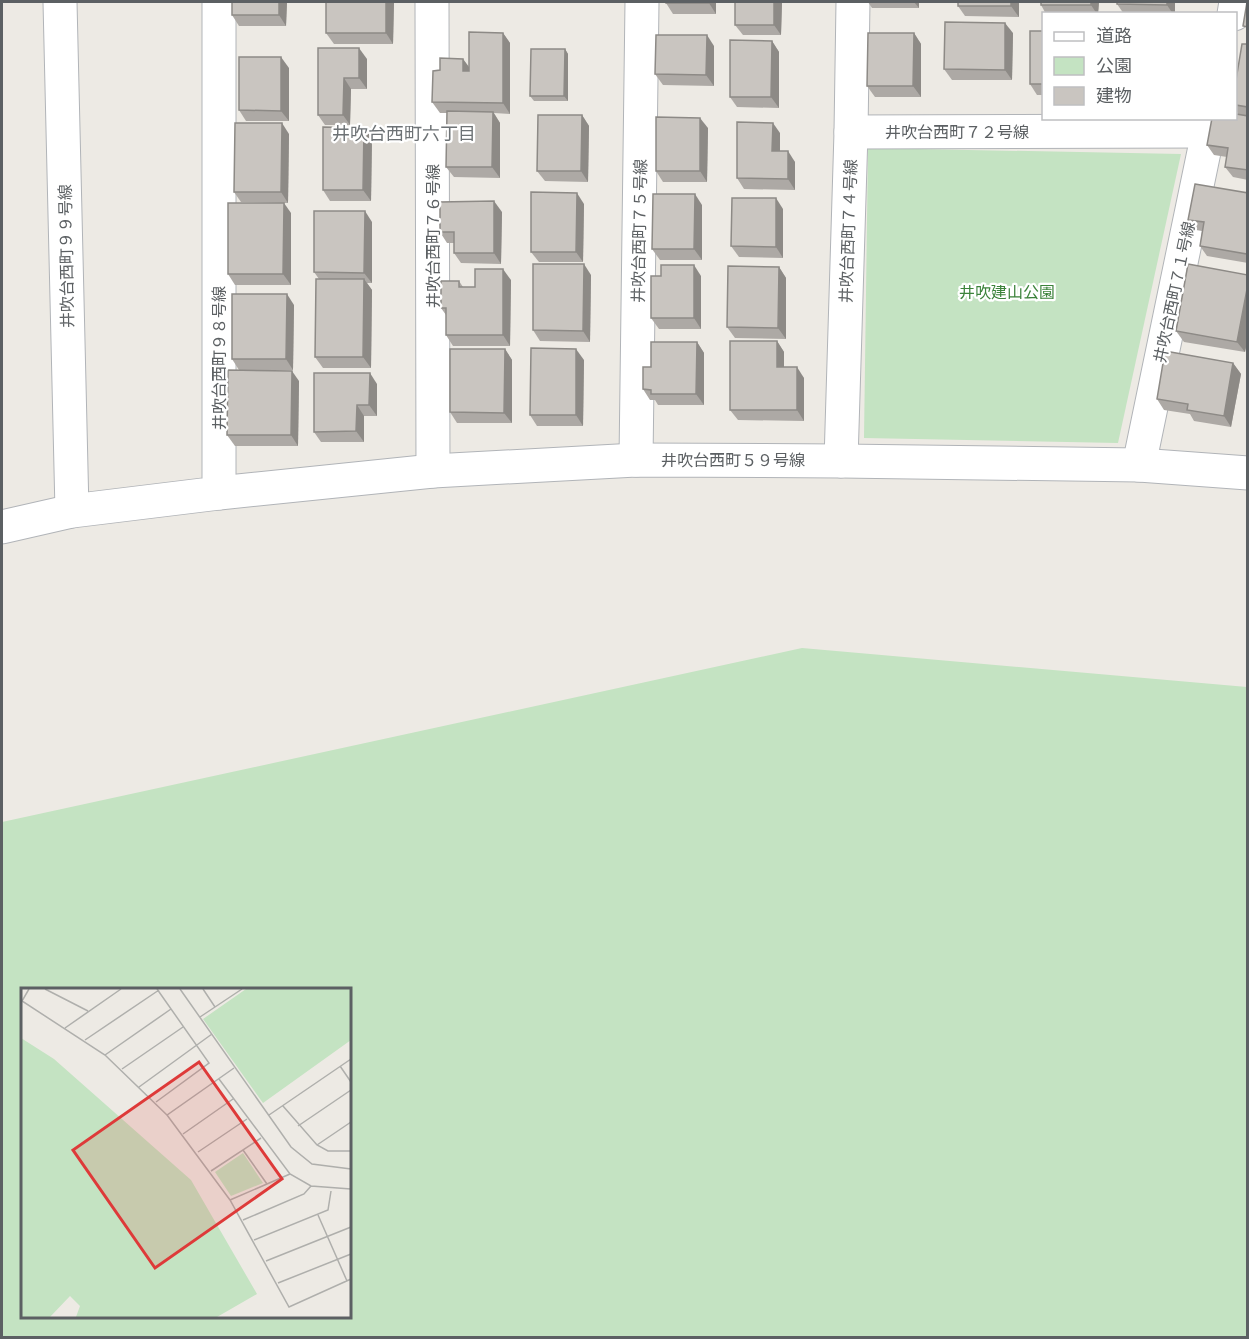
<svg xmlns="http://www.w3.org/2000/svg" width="1249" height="1339" viewBox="0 0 1249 1339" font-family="'Noto Sans','Noto Sans JP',sans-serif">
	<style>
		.green { fill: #c4e3c2; fill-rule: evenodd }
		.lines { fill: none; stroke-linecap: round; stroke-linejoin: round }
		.minor-casing { stroke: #b1b4b8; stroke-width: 35 }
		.minor { stroke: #fff; stroke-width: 33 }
		.wall { fill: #ada9a5 }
		.shaded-wall { fill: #8d8a86 }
		.building { fill: #c9c5c0; stroke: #8d8a86; stroke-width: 1.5 }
		.labels { text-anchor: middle; stroke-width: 4.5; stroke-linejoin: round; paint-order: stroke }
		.street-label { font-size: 16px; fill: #5c6063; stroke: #fff }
		.park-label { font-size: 16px; fill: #3c833b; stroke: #fff }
		.neighbourhood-label { font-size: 18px; fill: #6d7275; stroke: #fff }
		.inset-road { fill: none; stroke: #afafac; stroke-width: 1.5 }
		.view { fill: #de3a39; fill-opacity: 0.15; stroke: #de3a39; stroke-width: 3 }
		.inset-edge { fill: none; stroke: #5c6063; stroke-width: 3 }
	</style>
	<rect width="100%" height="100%" fill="#edeae4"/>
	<!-- green -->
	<g class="green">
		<polygon points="868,148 1181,154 1118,443 864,438"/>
		<path d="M802,648L1247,687V1337H2V822ZM22,990H350V1316H22Z"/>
	</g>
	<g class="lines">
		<defs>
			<g id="minor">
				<polyline points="60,2 72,511"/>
				<polyline points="432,2 433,471"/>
				<polyline points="1234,14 1236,2"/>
				<polyline points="851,132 1208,131"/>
				<polyline points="636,460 642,2"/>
				<polyline points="841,461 851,132 853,2"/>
				<polyline points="1139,465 1211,118"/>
				<polyline points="219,493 433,471 636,460 841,461 1139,465 1248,473"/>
				<polyline points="2,527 72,511 219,493 219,2"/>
			</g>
		</defs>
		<!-- minor casing -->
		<use href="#minor" class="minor-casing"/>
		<!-- minor -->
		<use href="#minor" class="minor"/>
	</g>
	<!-- wall -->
	<g class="wall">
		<polygon points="287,2 286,26 239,26 232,15"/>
		<polygon points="326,2 394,2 393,44 334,44 326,33"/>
		<polygon points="716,2 716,14 673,14 666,3"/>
		<polygon points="735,2 782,2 781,35 743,35 735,25"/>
		<polygon points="868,2 919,2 919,8 872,8"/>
		<polygon points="1019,2 1019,17 965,16 958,6"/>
		<polygon points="1099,2 1098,14 1046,14 1041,5"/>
		<polygon points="1117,2 1175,2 1175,14 1124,14 1117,4"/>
		<polygon points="1044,31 1044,95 1037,95 1030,84"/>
		<polygon points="503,33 510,43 510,114 494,113 500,123 500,178 454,177 446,167 447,113 440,113 432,102 440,70 463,59 469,67"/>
		<polygon points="914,33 921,44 921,97 875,97 867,86"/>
		<polygon points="1013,33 1012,80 952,80 944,69"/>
		<polygon points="772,41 779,52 779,108 737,107 730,97"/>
		<polygon points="1248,44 1248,180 1233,177 1225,167 1227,157 1214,155 1207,145 1238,114 1236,110 1236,80"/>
		<polygon points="714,46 714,86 663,85 655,74"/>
		<polygon points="318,48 367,59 367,89 351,89 350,125 325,125 318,115"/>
		<polygon points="565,49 568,54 568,101 534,101 530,96"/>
		<polygon points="289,68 289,121 246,121 239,110"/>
		<polygon points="582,115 589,126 588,182 545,181 537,171"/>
		<polygon points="708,128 707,182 663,182 656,171"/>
		<polygon points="780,133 780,151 795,162 795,190 744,189 737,178"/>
		<polygon points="289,134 288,203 241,202 234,192"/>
		<polygon points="372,138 371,201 330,201 323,190"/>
		<polygon points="1248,193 1248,263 1207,256 1200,246 1202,231 1196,230 1188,220"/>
		<polygon points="584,204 583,262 539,262 531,252"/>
		<polygon points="702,205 702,260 660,260 652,249"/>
		<polygon points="783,209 783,258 739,257 731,246"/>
		<polygon points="502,212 501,264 461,263 454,253 454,243 447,243 440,232"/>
		<polygon points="291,213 291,285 235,285 228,274"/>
		<polygon points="372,222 372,283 367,283 372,290 371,368 323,368 315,357 319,279 314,272"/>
		<polygon points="779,267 786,278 786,339 735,338 727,327"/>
		<polygon points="591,275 590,342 540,341 533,330"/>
		<polygon points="1248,275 1248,337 1245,352 1184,342 1176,331"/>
		<polygon points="661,276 701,276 701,329 659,329 651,318"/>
		<polygon points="511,280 510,346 453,346 446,335 446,315 441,308 459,281 463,287 475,287"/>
		<polygon points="294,305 293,370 239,370 232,359"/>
		<polygon points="777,341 784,352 784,367 804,378 804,421 738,420 730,410"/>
		<polygon points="697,342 704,353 704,405 658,405 655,400 650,400 643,389 651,367"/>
		<polygon points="505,349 512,360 512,423 457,423 450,412"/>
		<polygon points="584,360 583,426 537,426 530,415"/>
		<polygon points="1233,363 1241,374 1231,427 1194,421 1190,414 1164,410 1157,399"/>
		<polygon points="299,381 298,446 235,446 227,435"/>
		<polygon points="377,384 377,416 364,416 364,442 321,442 314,432"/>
	</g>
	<!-- shaded-wall -->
	<g class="shaded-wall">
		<polygon points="279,2 287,2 286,26 279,15"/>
		<polygon points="386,2 394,2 393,44 386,33"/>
		<polygon points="709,2 716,2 716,14 709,3"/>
		<polygon points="774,2 782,2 781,35 774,25"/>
		<polygon points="914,2 919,2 919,8"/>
		<polygon points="1011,2 1019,2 1019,17 1011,6"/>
		<polygon points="1091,2 1099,2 1098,14 1097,14 1091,5"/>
		<polygon points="1167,2 1175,2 1175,14 1173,14 1167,5"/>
		<polygon points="1005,23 1013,33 1012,80 1005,70"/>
		<polygon points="503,33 510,43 510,114 503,103"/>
		<polygon points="914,33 921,44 921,97 913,86"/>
		<polygon points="707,35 714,46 714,86 706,75"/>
		<polygon points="772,41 779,52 779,108 771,97"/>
		<polygon points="359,48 367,59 367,89 359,78"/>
		<polygon points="565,49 568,54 568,101 564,96"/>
		<polygon points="281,57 289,68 289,121 281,111"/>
		<polygon points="463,59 471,70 471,82 463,71"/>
		<polygon points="344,78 351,89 350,125 343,115"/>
		<polygon points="493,112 500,123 500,178 492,167"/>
		<polygon points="582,115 589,126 588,182 581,171"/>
		<polygon points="700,118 708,128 707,182 700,171"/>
		<polygon points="282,123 289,134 288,203 281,192"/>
		<polygon points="773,123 780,133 780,162 772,151"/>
		<polygon points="364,128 372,138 371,201 363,190"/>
		<polygon points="788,151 795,162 795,190 788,179"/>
		<polygon points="577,193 584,204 583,262 576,252"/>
		<polygon points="695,194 702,205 702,260 694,249"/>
		<polygon points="776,198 783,209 783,258 776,247"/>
		<polygon points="494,201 502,212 501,264 494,253"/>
		<polygon points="284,203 291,213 291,285 283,274"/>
		<polygon points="365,211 372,222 372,283 364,273"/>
		<polygon points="584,264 591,275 590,342 583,331"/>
		<polygon points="694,265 701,276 701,329 694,318"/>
		<polygon points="779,267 786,278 786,339 778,328"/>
		<polygon points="503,269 511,280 510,346 503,335"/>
		<polygon points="364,279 372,290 371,368 363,357"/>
		<polygon points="1248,284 1248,337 1245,352 1237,342"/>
		<polygon points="287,294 294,305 293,370 286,359"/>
		<polygon points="777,341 784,352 784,378 777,367"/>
		<polygon points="697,342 704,353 704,405 696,394"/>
		<polygon points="505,349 512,360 512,423 504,413"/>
		<polygon points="576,349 584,360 583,426 576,415"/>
		<polygon points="1233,363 1241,374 1231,427 1224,416"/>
		<polygon points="797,367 804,378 804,421 797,410"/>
		<polygon points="292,371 299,381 298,446 291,435"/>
		<polygon points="370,373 377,384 377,416 369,405"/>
		<polygon points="357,405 364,416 364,442 356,431"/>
	</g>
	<!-- building -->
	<g class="building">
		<rect x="232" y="2" width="47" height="13"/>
		<rect x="326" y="2" width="60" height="31"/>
		<rect x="666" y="2" width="43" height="1"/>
		<rect x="735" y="2" width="39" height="23"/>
		<rect x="958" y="2" width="53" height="4"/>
		<rect x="1041" y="2" width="50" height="3"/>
		<polygon points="1117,2 1167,2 1167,5 1117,4"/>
		<polygon points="1247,2 1248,2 1248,27 1243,26"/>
		<polygon points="945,22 1005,23 1005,70 944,69"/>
		<rect x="1030" y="31" width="14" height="53"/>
		<polygon points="469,32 503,33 503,103 432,102 433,71 440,70 440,58 463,59 463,71 469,71"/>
		<polygon points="868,33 914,33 913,86 867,86"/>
		<polygon points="656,35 707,35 706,75 655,74"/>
		<polygon points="730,40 772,41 771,97 730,97"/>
		<polygon points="1242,44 1248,44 1248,107 1236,105 1236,80"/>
		<polygon points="318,48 359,48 359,78 344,78 343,115 318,115"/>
		<polygon points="531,49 565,49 564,96 530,96"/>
		<polygon points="239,57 281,57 281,111 239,110"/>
		<polygon points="447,111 493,112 492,167 446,167"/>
		<polygon points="1236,114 1248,116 1248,170 1225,167 1228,148 1207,145 1212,118 1236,118"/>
		<polygon points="538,115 582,115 581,171 537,171"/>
		<polygon points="656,117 700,118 700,171 656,171"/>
		<polygon points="737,122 773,123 772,151 788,151 788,179 737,178"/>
		<polygon points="235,123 282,123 281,192 234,192"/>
		<polygon points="323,127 364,128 363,190 323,190"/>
		<polygon points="1195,184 1248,193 1247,254 1200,246 1204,222 1188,220"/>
		<polygon points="531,192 577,193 576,252 531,252"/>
		<polygon points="653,194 695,194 694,249 652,249"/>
		<polygon points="732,198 776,198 776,247 731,246"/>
		<polygon points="494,201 494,253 454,253 454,232 440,232 440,202"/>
		<polygon points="228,203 284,203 283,274 228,274"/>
		<polygon points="314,211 365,211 364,273 314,272"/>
		<polygon points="533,264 584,264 583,331 533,330"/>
		<polygon points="1188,264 1248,275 1248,284 1237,342 1176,331"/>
		<polygon points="661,265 694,265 694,318 651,318 651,276 661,276"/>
		<polygon points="728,266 779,267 778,328 727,327"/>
		<polygon points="475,269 503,269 503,335 446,335 446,308 441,308 441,281 459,281 459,287 475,287"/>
		<polygon points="316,279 364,279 363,357 315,357"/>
		<polygon points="232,294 287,294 286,359 232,359"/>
		<polygon points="730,341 777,341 777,367 797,367 797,410 730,410"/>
		<polygon points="651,342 697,342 696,394 651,394 651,390 643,389 643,367 651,367"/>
		<polygon points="531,348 576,349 576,415 530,415"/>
		<polygon points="450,349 505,349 504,413 450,412"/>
		<polygon points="1165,351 1233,363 1224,416 1187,410 1188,404 1157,399"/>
		<polygon points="228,370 292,371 291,435 227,435"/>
		<polygon points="314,373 370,373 369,405 357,405 356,431 314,432"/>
	</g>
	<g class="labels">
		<!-- street labels -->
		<g class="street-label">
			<text x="957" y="138">井吹台西町７２号線</text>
			<text transform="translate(639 231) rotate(-89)" y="6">井吹台西町７５号線</text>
			<text transform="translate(848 231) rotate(-88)" y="6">井吹台西町７４号線</text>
			<text transform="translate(433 236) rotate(-90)" y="6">井吹台西町７６号線</text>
			<text transform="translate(66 256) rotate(-91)" y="6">井吹台西町９９号線</text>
			<text transform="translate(1174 292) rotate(-78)" y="6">井吹台西町７１号線</text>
			<text transform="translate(219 358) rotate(-90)" y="6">井吹台西町９８号線</text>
			<text x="733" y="466">井吹台西町５９号線</text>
		</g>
		<!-- park labels -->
		<g class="park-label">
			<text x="1007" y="298">井吹建山公園</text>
		</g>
		<!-- neighbourhood labels -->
		<g class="neighbourhood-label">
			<text x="404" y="140">井吹台西町六丁目</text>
		</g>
	</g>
	<!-- overview -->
	<g transform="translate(21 988)">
		<rect width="330" height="330" fill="#edeae4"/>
		<path d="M225,1H330V52L242,115L182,31ZM0,50L33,71L170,192L236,306L196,329H55L59,318L49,308L29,329H0ZM222,165L242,195L210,208L194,184Z" fill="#c4e3c2"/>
		<path class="inset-road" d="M8,1L1,13L84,67L146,127L213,80M24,1L67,23M159,1L270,159L291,176L330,181M182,1L194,19M179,29L221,1M44,40L100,1M64,52L138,2M84,67L150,21M319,78L330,94M101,81L162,39M198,91L269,186L290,198L330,201M118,99L191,46M135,114L188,75L136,1M262,118L296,157L307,163H330M146,127L209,212L268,319L330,291M248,127L330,71M277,138L330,102M162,146L212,111M296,157L330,134M222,162L246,196M177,164L226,131M190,183L240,150M209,212L269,186M297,227L326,293M222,232L283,206L290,198M233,252L307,222L310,203M245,273L330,239M257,295L330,266"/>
		<path class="view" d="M178,74L261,191L134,280L52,162Z"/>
		<rect width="330" height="330" class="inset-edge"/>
	</g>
	<!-- border -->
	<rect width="1249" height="1339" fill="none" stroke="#5c6063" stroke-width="6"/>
	<!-- legend -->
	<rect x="1042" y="12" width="195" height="108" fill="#ffffff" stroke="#bebfc1" stroke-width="1.5"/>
	<rect x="1054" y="32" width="30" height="9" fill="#ffffff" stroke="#bebfc1" stroke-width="1.5"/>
	<text x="1096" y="42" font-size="18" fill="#5c6063">道路</text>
	<rect x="1054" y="57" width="30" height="18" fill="#c4e3c2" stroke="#bebfc1" stroke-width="1.5"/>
	<text x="1096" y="72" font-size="18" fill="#5c6063">公園</text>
	<rect x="1054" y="87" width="30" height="18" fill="#c9c5c0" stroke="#bebfc1" stroke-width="1.5"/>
	<text x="1096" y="102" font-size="18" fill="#5c6063">建物</text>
</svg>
